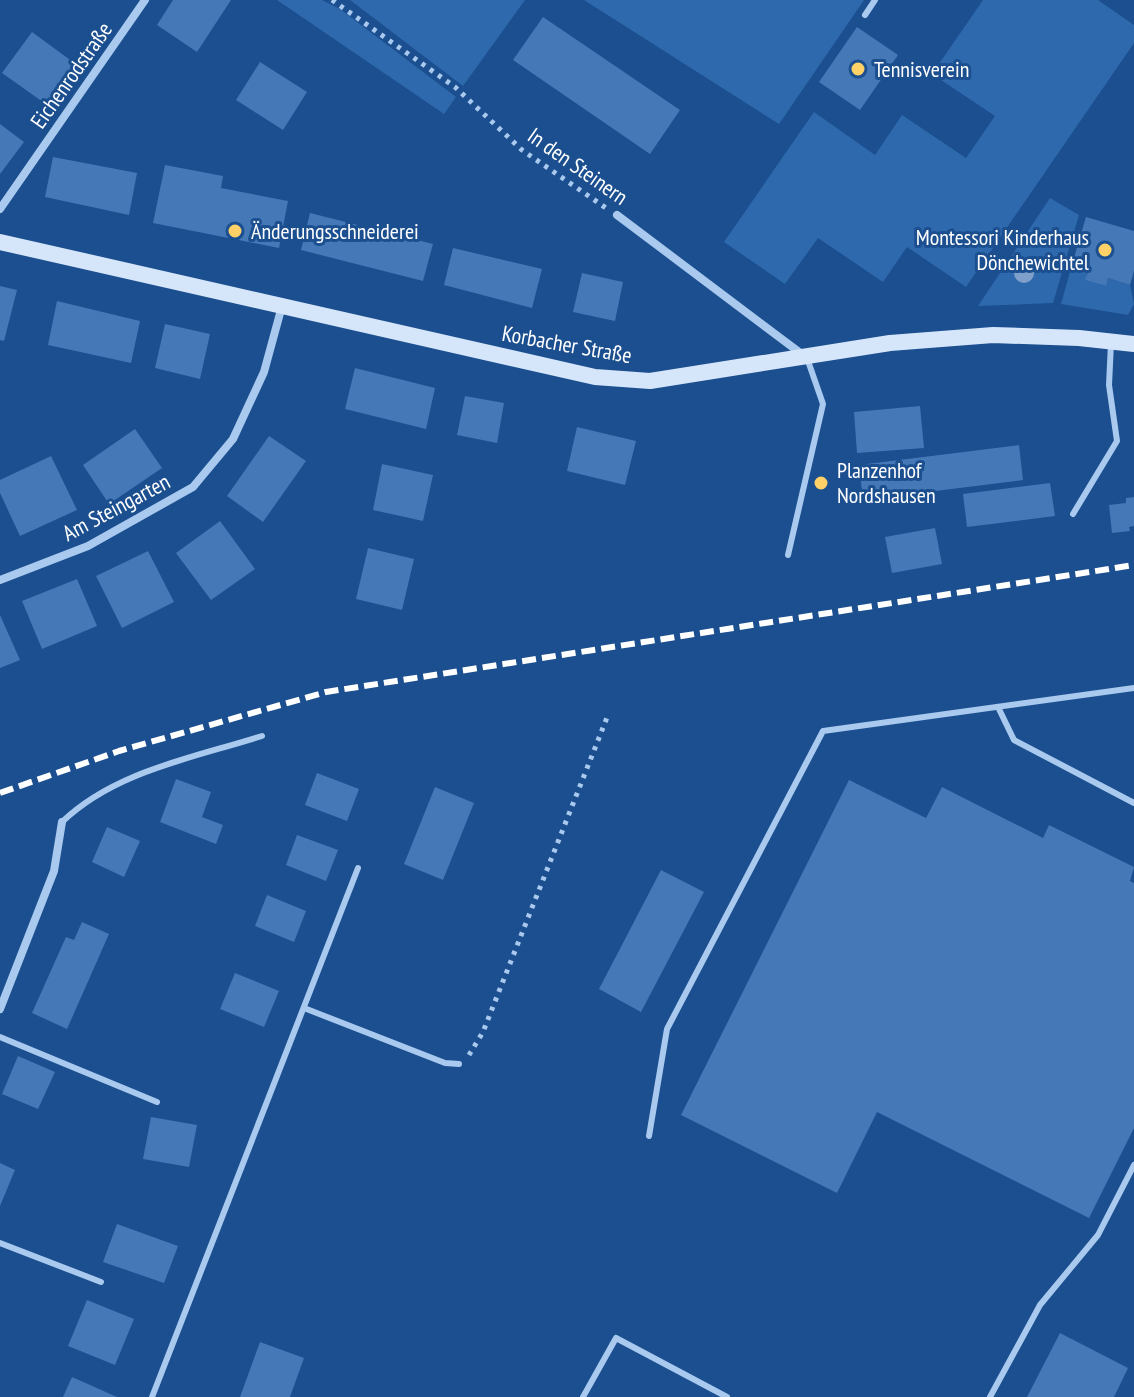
<svg xmlns="http://www.w3.org/2000/svg" width="1134" height="1397" viewBox="0 0 1134 1397" font-family="'PT Sans Narrow',sans-serif">
	<style>
		.green { fill: #2e69ad }
		.building { fill: #4478b7 }
		.lines { fill: none; stroke-linecap: round; stroke-linejoin: round }
		.path { stroke: #a9c9ee; stroke-width: 5; stroke-dasharray: 4 6; stroke-linecap: butt }
		.lane { stroke: #a9c9ee; stroke-width: 6 }
		.street { stroke: #a9c9ee; stroke-width: 8 }
		.secondary { stroke: #d6e6fa; stroke-width: 16 }
		.rail { stroke: #fff; stroke-width: 6; stroke-dasharray: 14 6; stroke-linecap: butt }
		.tree { fill: #7ea0ca }
		.poi-dot { fill: #ffd166; stroke: #1b4f8f; stroke-width: 3 }
		.labels { text-anchor: middle; stroke-width: 6; stroke-linejoin: round; paint-order: stroke }
		.poi-label { font-size: 22px; fill: #fff; stroke: #1b4f8f; text-anchor: start }
		.street-label { font-size: 22px; fill: #fff; stroke: #1b4f8f }
	</style>
	<rect width="100%" height="100%" fill="#1b4f8f"/>
	<!-- green -->
	<g class="green">
		<polygon points="277,0 322,0 340,9 456,97 444,114"/>
		<polygon points="350,0 525,0 463,86"/>
		<polygon points="584,0 864,0 779,124"/>
		<polygon points="983,0 1098,0 1134,25 1134,43 966,287 907,247 883,282 818,238 785,284 724,242 814,112 875,155 902,115 966,158 995,116 932,74"/>
		<polygon points="1050,198 1079,215 1053,303 978,306"/>
		<polygon points="1071,268 1088,273 1086,280 1105,286 1108,278 1130,285 1134,304 1128,315 1061,304"/>
	</g>
	<!-- building -->
	<g class="building">
		<polygon points="173,0 231,0 197,52 157,25"/>
		<polygon points="543,17 680,110 650,154 513,60"/>
		<polygon points="857,27 898,55 860,110 819,82"/>
		<polygon points="32,32 77,65 47,105 2,73"/>
		<polygon points="260,62 307,92 283,130 236,100"/>
		<polygon points="0,124 24,142 0,174"/>
		<polygon points="53,157 137,173 129,215 45,197"/>
		<polygon points="165,165 223,176 221,188 288,201 279,248 153,223"/>
		<polygon points="310,213 433,244 423,281 301,250"/>
		<polygon points="1086,217 1134,231 1134,271 1130,285 1108,278 1106,286 1085,280 1088,273 1071,268"/>
		<polygon points="453,248 542,269 532,308 444,285"/>
		<polygon points="582,273 623,282 615,321 573,312"/>
		<polygon points="0,286 17,290 4,341 0,340"/>
		<polygon points="57,301 140,321 131,363 48,345"/>
		<polygon points="165,324 210,334 200,379 155,368"/>
		<polygon points="355,368 435,388 426,429 345,409"/>
		<polygon points="465,396 504,403 497,443 457,435"/>
		<polygon points="920,406 924,448 857,453 854,412"/>
		<polygon points="577,427 636,441 625,485 567,471"/>
		<polygon points="135,429 162,468 109,504 83,465"/>
		<polygon points="269,436 306,461 263,522 227,496"/>
		<polygon points="1019,445 1023,480 863,500 859,465"/>
		<polygon points="51,456 77,510 20,536 0,493 0,480"/>
		<polygon points="382,464 433,475 423,521 373,510"/>
		<polygon points="1050,483 1055,516 967,527 963,494"/>
		<polygon points="1134,497 1134,526 1129,527 1130,531 1112,533 1109,505 1126,503 1126,498"/>
		<polygon points="220,521 255,569 211,600 176,553"/>
		<polygon points="935,528 942,564 892,573 885,537"/>
		<polygon points="368,548 414,559 402,610 356,599"/>
		<polygon points="148,551 174,602 122,628 96,576"/>
		<polygon points="77,579 97,626 42,649 22,601"/>
		<polygon points="0,615 20,660 0,668"/>
		<polygon points="317,773 359,789 347,821 305,805"/>
		<polygon points="176,779 211,792 202,817 223,825 216,844 160,822"/>
		<polygon points="849,780 926,818 942,787 1043,838 1049,825 1134,867 1130,881 1134,883 1134,1128 1089,1218 877,1112 837,1193 681,1115"/>
		<polygon points="435,787 474,803 443,880 404,864"/>
		<polygon points="107,827 140,841 124,877 92,862"/>
		<polygon points="297,835 338,850 326,881 286,865"/>
		<polygon points="661,870 704,892 641,1012 599,989"/>
		<polygon points="267,895 306,911 294,942 255,926"/>
		<polygon points="82,922 109,934 67,1029 32,1013 66,937 74,940"/>
		<polygon points="235,973 279,991 264,1027 220,1009"/>
		<polygon points="18,1056 55,1072 38,1109 2,1094"/>
		<polygon points="151,1117 197,1125 189,1167 143,1159"/>
		<polygon points="0,1163 15,1170 0,1206"/>
		<polygon points="117,1224 178,1246 164,1283 103,1262"/>
		<polygon points="87,1300 134,1319 115,1365 68,1346"/>
		<polygon points="1060,1333 1128,1368 1114,1397 1027,1397"/>
		<polygon points="260,1342 304,1358 290,1397 240,1397"/>
		<polygon points="72,1377 117,1397 63,1397"/>
	</g>
	<g class="lines">
		<!-- path -->
		<g class="path">
			<polyline points="332,0 455,87 522,150 606,208"/>
			<polyline points="469,1055 483,1032 608,715"/>
		</g>
		<!-- lane -->
		<g class="lane">
			<polyline points="865,15 875,0"/>
			<polyline points="1073,514 1117,441 1109,385 1111,343"/>
			<polyline points="788,555 823,404 807,358"/>
			<polyline points="998,707 1014,740 1134,803"/>
			<path d="M62,822C115,771 193,758 262,736"/>
			<polyline points="304,1008 445,1063 459,1064"/>
			<polyline points="0,1037 157,1102"/>
			<polyline points="649,1136 667,1029 823,731 1134,688"/>
			<polyline points="0,1243 101,1282"/>
			<polyline points="152,1397 358,868"/>
			<polyline points="583,1397 616,1338 727,1397"/>
			<polyline points="990,1397 1040,1305 1098,1235 1134,1165"/>
		</g>
		<!-- street -->
		<g class="street">
			<polyline points="0,209 145,0"/>
			<polyline points="617,215 803,355"/>
			<polyline points="0,580 88,546 193,487 233,439 264,372 282,306"/>
			<polyline points="0,1009 54,871 62,822"/>
		</g>
		<!-- secondary -->
		<polyline class="secondary" points="0,242 595,377 650,381 890,343 993,335 1079,338 1134,344"/>
		<!-- rail -->
		<polyline class="rail" points="0,793 119,751 326,692 1134,565"/>
	</g>
	<!-- trees -->
	<circle class="tree" cx="1024" cy="273" r="10"/>
	<!-- markers -->
	<g class="poi-dot">
		<circle cx="858" cy="69" r="8"/>
		<circle cx="235" cy="231" r="8"/>
		<circle cx="1105" cy="250" r="8"/>
		<circle cx="821" cy="483" r="8"/>
	</g>
	<g class="labels">
		<!-- poi labels -->
		<g class="poi-label">
			<text x="874" y="77">Tennisverein</text>
			<text x="251" y="239">Änderungsschneiderei</text>
			<text x="1089" y="245" text-anchor="end">Montessori Kinderhaus<tspan x="1089" dy="25">Dönchewichtel</tspan></text>
			<text x="837" y="478">Planzenhof<tspan x="837" dy="25">Nordshausen</tspan></text>
		</g>
		<!-- street labels -->
		<g class="street-label">
			<text transform="translate(71 75) rotate(-55)" y="8">Eichenrodstraße</text>
			<text transform="translate(578 166) rotate(35)" y="8">In den Steinern</text>
			<text transform="translate(567 344) rotate(10)" y="8">Korbacher Straße</text>
			<text transform="translate(116 507) rotate(-28)" y="8">Am Steingarten</text>
		</g>
	</g>
</svg>
